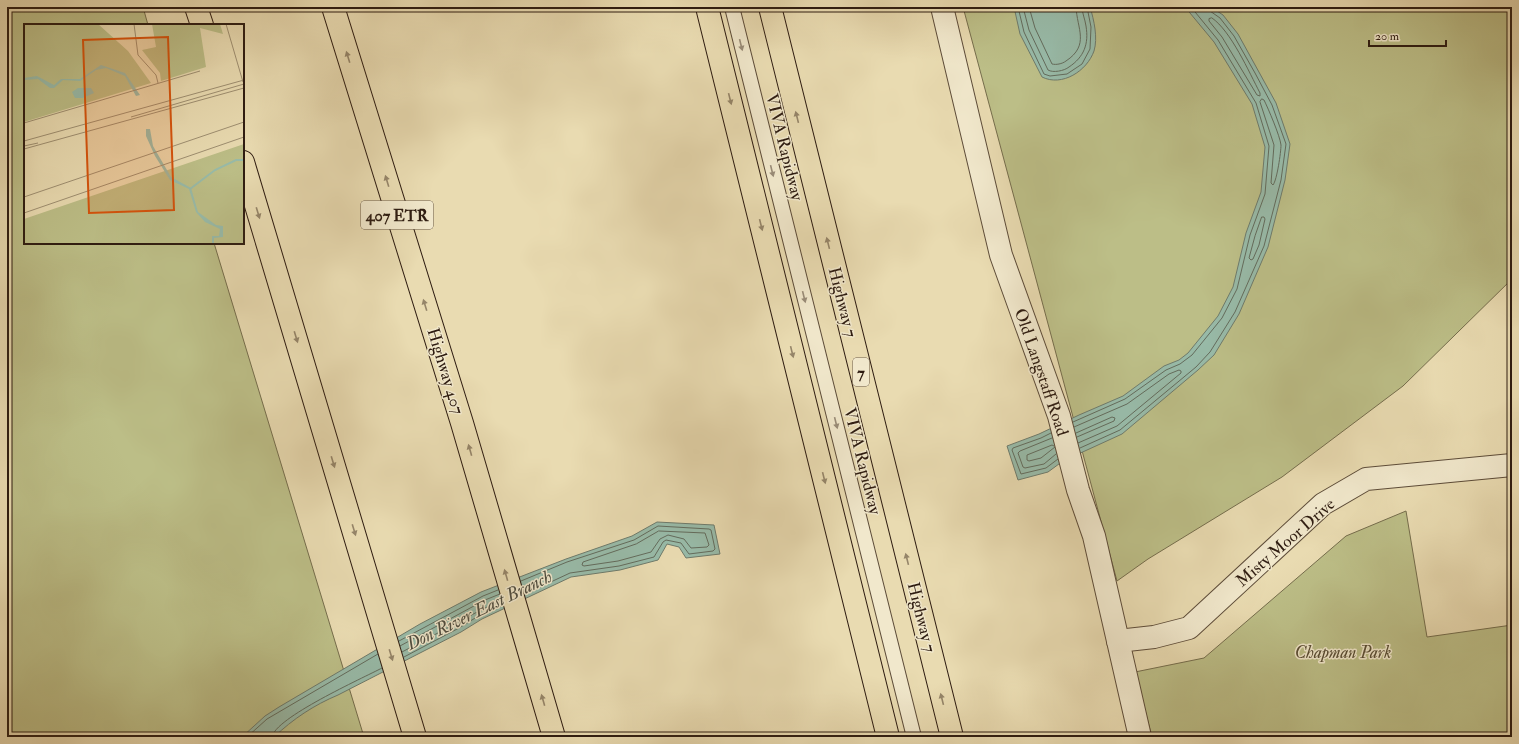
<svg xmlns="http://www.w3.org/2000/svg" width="1519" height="744" viewBox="0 0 1519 744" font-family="'IM FELL Double Pica',serif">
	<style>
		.green { fill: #bcbe87; stroke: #756d4c }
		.water { fill: #98bba9; stroke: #6e7b6c }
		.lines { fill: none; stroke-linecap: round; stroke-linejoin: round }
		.shore { stroke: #636c5d; stroke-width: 1 }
		.lane-casing { stroke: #5d4c39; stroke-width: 16 }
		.street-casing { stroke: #5d4c39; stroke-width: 24 }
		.primary-casing { stroke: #2e1c11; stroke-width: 24 }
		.highway-casing { stroke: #2e1c11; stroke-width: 24 }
		.lane { stroke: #f1e8cc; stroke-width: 14 }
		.street { stroke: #f1e8cc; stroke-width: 22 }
		.primary { stroke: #e9dbb1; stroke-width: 22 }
		.highway { stroke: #e9dbb1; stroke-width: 22 }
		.oneway { fill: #998c78 }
		.oneway2 { fill: #958569 }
		.labels { text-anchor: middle; stroke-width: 3; stroke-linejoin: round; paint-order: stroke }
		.shield { fill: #f1e8cc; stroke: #685949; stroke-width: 1 }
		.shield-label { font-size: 16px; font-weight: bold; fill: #2e1c11 }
		.street-label { font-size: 17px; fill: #2e1c11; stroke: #f1e8cc }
		.park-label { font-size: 17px; font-style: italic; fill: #594d34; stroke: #f1e8cc }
		.water-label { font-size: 18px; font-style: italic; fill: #4e4c3f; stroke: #f1e8cc }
		.inset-river { fill: none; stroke: #98bba9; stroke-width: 2 }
		.inset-road { fill: none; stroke: #9e8f71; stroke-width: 1 }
		.view { fill: #d5530c; fill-opacity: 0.15; stroke: #d5530c; stroke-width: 2 }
		.inset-edge { fill: none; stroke: #2e1c11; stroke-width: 2 }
	</style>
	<rect width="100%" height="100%" fill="#e9dbb1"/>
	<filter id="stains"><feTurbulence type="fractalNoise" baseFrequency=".005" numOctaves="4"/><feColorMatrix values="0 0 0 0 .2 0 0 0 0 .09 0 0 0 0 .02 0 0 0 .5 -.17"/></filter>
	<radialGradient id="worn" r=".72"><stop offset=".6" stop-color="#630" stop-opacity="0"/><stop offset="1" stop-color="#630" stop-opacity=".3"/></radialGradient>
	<!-- green -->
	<g class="green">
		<polygon points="7,7 143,7 148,25 25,25 25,243 214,243 364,737 7,737"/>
		<polygon points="963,7 1512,7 1512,279 1403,386 1282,477 1148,559 1117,581"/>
		<polygon points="1406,511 1427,637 1512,625 1512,737 1152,737 1135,672 1204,658 1346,536"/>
	</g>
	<!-- water -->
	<g class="water">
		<path d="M1014,7H1090C1094,20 1098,38 1094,51C1087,71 1062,87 1042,77L1020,34Z"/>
		<polygon points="1185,7 1211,7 1223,15 1238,34 1276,103 1290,144 1285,180 1268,247 1239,314 1214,355 1198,370 1122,434 1063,461 1048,472 1018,480 1007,446 1039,434 1079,415 1123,396 1164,366 1179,360 1188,353 1218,316 1233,287 1246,233 1261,192 1265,147 1252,104 1214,42"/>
		<path d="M657,522L714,525L720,554L686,558L679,547L667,544L658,560L620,570L571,577L482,619L461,632L338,695C314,705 293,719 274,737H242L265,716L279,707L420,624L481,592L566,559L632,536Z"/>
	</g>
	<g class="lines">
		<!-- shore -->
		<g class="shore">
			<polyline points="1018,7 1024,32 1044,74 1050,76 1067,74 1082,64 1090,49 1091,27 1087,7"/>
			<path d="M1023,7L1029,30L1048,70C1053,73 1064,71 1069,67C1084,57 1089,44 1086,26C1085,19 1082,13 1082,7"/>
			<path d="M1029,7L1035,28L1052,64C1056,65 1062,64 1066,61C1090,45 1077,29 1076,7"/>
			<path d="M1212,18C1231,31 1249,72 1260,93V96L1257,95L1222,37L1209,21V19Z"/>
			<path d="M1262,99L1264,100C1268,108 1280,136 1281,145C1281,152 1277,180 1273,185L1271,183L1274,145L1260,102Z"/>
			<polygon points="1262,217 1264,217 1265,219 1259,245 1253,259 1251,260 1249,258 1255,236"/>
			<polyline points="1073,422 1125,399 1166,370 1180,364 1192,355 1222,318 1237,289 1250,235 1265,194 1269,146 1256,103 1218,40 1191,7"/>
			<polyline points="1074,427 1127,404 1169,374 1179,370 1181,371 1181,373 1117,426 1078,443"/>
			<polyline points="1051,433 1041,438 1013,448 1012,450 1021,474 1046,468 1058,459"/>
			<polyline points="1076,433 1112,417 1115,418 1114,421 1077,437"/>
			<polyline points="1052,438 1020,451 1018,453 1023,467 1025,468 1044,464 1056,454"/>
			<polyline points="1054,446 1052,445 1027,455 1027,460 1029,461 1041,458 1055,447"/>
			<polyline points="1080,448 1120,430 1196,367 1210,352 1235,312 1264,246 1281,180 1286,144 1272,105 1255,73 1234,36 1220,18 1210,11 1209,7"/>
			<polygon points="659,531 705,533 709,545 707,547 691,548 684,539 668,535 660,539 651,552 618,561 584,566 582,565 583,562 636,544"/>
			<polyline points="521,581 567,562 634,540 658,526 709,529 711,530 715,549 713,551 689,554 681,543 666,540 663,542 654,557 619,566 570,573 525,594"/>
			<polyline points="399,641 483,596 498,590"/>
			<polyline points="400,646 485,600 500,594"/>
			<path d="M402,652C435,635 468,616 501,600"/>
			<polyline points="404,657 459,628 480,615 503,605"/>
			<polyline points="247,737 267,719 378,654"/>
			<path d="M272,737C274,718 363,678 382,668"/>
		</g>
		<defs>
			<polyline id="lane" points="732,7 914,737"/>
			<g id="street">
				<polyline points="942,7 1001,255 1059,416 1078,490 1094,536 1140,737"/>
				<polyline points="1118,641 1154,637 1189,628 1323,504 1366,479 1512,465"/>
			</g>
			<g id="primary">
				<polyline points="707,7 888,737"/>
				<polyline points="770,7 952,737"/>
			</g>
			<g id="highway">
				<polyline points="196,7 202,25"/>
				<polyline points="333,7 462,423 554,737"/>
				<polyline points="243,162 415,737"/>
			</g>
		</defs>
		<!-- lane casing -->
		<use href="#lane" class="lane-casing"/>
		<!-- street casing -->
		<use href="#street" class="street-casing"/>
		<!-- primary casing -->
		<use href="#primary" class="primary-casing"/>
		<!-- highway casing -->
		<use href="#highway" class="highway-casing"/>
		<!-- lane -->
		<use href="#lane" class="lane"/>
		<!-- street -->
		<use href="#street" class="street"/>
		<!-- primary -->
		<use href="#primary" class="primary"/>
		<!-- highway -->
		<use href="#highway" class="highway"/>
	</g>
	<!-- one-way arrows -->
	<defs><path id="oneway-solid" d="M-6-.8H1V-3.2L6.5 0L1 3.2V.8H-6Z"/></defs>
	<g class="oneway">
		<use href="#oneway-solid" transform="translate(741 45) rotate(76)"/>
		<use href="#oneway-solid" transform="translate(772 171) rotate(76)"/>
		<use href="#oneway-solid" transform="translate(804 297) rotate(76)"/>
		<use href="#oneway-solid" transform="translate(836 423) rotate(76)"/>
	</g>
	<g class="oneway2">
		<use href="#oneway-solid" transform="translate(348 57) rotate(-107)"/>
		<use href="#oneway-solid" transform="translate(730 99) rotate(76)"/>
		<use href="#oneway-solid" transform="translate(797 117) rotate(-104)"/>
		<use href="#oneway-solid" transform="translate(387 181) rotate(-107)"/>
		<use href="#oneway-solid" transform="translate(258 213) rotate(73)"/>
		<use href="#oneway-solid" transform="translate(761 225) rotate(76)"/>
		<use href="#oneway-solid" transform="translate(828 243) rotate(-104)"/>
		<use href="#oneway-solid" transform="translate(425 305) rotate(-107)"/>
		<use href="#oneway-solid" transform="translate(296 337) rotate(73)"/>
		<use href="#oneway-solid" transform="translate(792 352) rotate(76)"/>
		<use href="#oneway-solid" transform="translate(470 450) rotate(-106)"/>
		<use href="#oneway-solid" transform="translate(333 462) rotate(73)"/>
		<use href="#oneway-solid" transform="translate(824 478) rotate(76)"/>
		<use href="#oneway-solid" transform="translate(354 530) rotate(73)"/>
		<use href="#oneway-solid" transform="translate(907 559) rotate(-104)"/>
		<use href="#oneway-solid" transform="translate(506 575) rotate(-106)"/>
		<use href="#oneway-solid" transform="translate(391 655) rotate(73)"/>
		<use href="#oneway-solid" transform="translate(942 699) rotate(-104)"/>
		<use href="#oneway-solid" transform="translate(543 700) rotate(-106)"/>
	</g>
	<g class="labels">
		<!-- shield labels -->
		<g class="shield">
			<rect x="361" y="201" width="72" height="28" rx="3"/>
			<rect x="853" y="358" width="16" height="28" rx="3"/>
		</g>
		<g class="shield-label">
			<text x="397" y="221">407 ETR</text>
			<text x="861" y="378">7</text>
		</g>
		<!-- street labels -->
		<g class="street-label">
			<text transform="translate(785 147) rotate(76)" y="6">VIVA Rapidway</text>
			<text transform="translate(843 302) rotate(76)" y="6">Highway 7</text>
			<text transform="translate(446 371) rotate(73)" y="6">Highway 407</text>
			<text transform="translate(1042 372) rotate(71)" y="6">Old Langstaff Road</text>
			<text transform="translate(863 461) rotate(76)" y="6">VIVA Rapidway</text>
			<text transform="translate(1285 542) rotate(-41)" y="6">Misty Moor Drive</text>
			<text transform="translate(922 617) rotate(76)" y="6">Highway 7</text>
		</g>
		<!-- park labels -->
		<g class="park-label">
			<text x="1343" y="658">Chapman Park</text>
		</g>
		<!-- water labels -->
		<g class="water-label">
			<text transform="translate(479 610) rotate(-26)" y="6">Don River East Branch</text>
		</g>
	</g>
	<!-- overview -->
	<g transform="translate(24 24)">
		<rect width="220" height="220" fill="#e9dbb1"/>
		<path d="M0,0H74L104,27L127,59L0,98ZM128,0H196L199,10L176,4L182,43L137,57L136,49L118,26L132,23ZM220,120V220H0V195Z" fill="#bcbe87"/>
		<path d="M77,41L101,49L116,71L112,72L101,52L82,44L72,46L56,57L39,56L30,64H26L14,55L0,56V54L13,52L30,61L37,55H56ZM54,64H67L70,69L59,74H51L48,68ZM122,105H126L129,122L147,153L167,164L174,188L192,201L199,202V213L190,214V220H188V212H195L196,205L181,198L172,188L165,165L146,156L131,132L122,112Z" fill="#98bba9"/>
		<path class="inset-river" d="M166,165L191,146L212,136H220"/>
		<path class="inset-road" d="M110,0L114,31L132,51L134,59M202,0L219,58M107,93L220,60M0,99L176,47M0,117L220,56M0,122L14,119M0,125L220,64M0,173L220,98M0,189L220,113"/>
		<path class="view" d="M144,13L150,186L65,189L59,16Z"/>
		<rect width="220" height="220" class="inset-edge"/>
	</g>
	<!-- margin -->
	<rect width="1519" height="744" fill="none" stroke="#e9dbb1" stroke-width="24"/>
	<rect x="8" y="8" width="1503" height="728" fill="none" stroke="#2e1c11" stroke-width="2"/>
	<rect x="12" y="12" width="1495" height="720" fill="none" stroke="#2e1c11"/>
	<!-- scale -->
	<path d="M1369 40v6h77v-6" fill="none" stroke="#2e1c11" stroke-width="2"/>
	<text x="1375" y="40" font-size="12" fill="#2e1c11" stroke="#f1e8cc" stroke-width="3" paint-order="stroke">20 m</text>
	<rect width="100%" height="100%" filter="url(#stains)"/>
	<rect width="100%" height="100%" fill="url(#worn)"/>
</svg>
